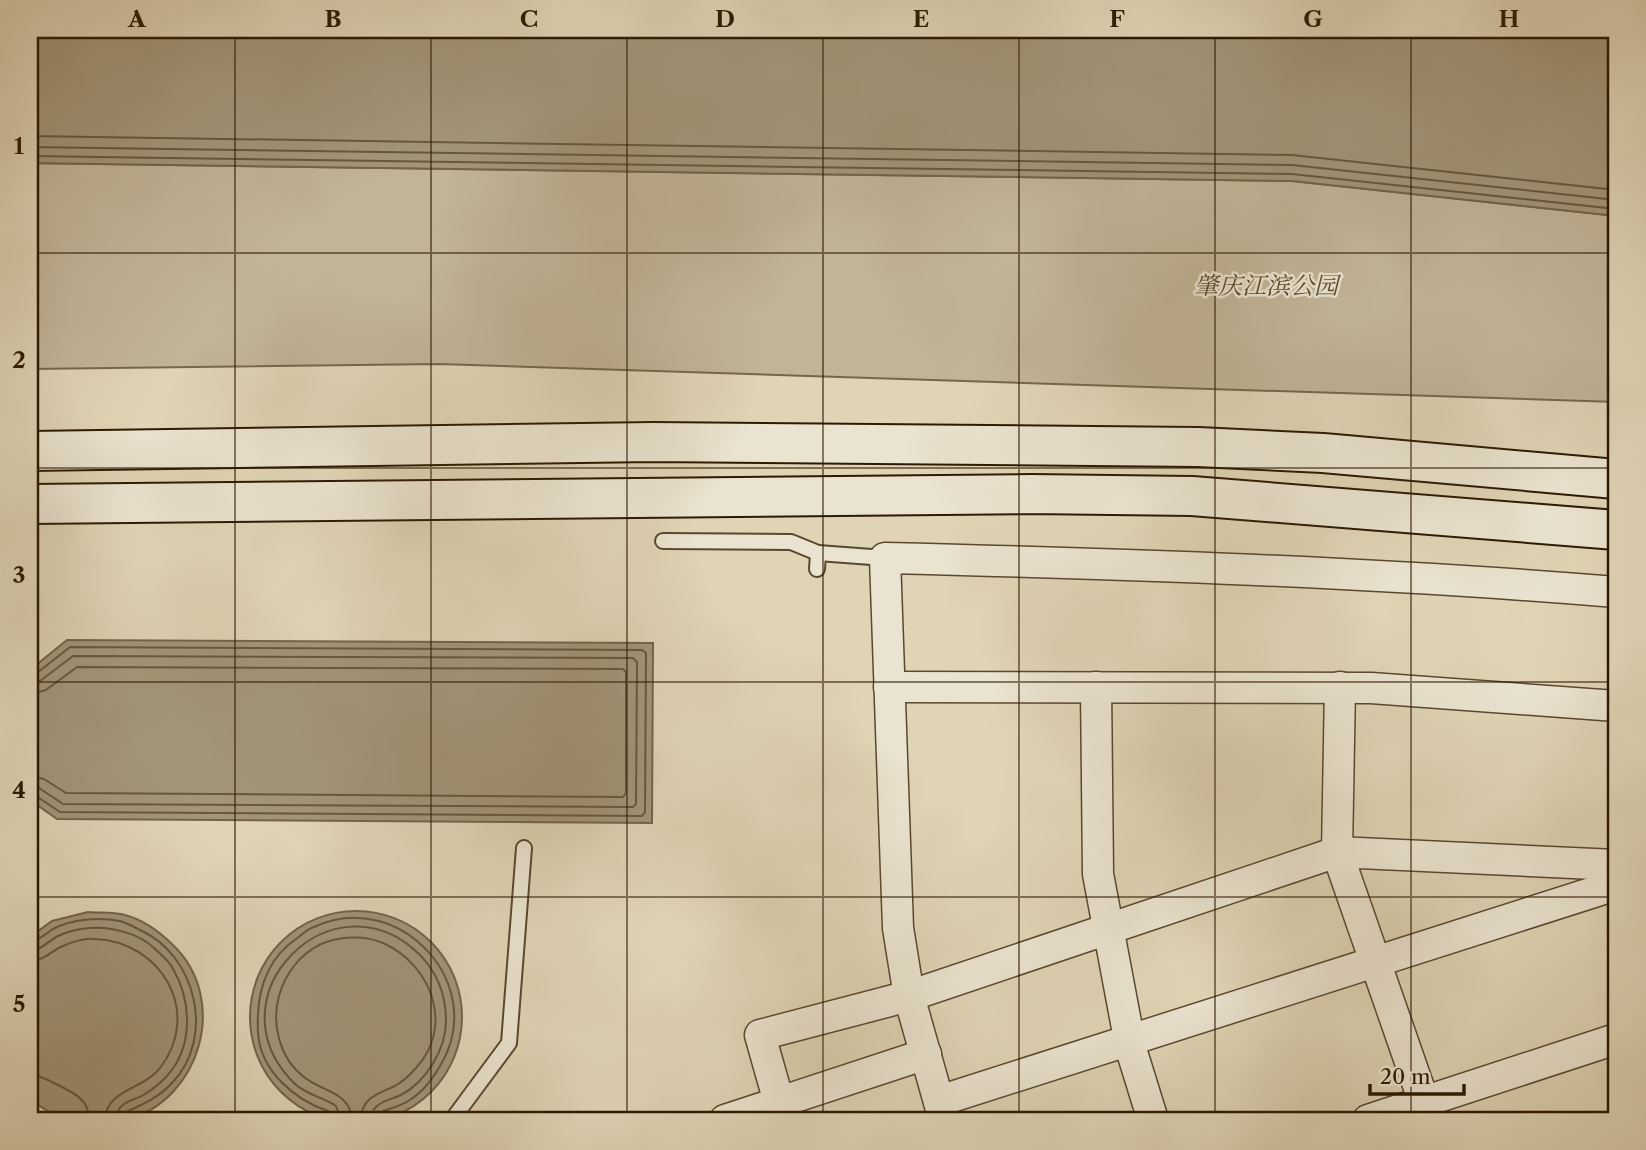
<svg xmlns="http://www.w3.org/2000/svg" width="1646" height="1150" viewBox="0 0 1646 1150" font-family="'Libre Caslon Text','Noto Serif SC',serif">
	<style>
		.green { fill: #c1b497; stroke: #76674c; stroke-width: 2 }
		.water { fill: #a29578; stroke: #736449; stroke-width: 2 }
		.lines { fill: none; stroke-linecap: round; stroke-linejoin: round }
		.shore { stroke: #67583d; stroke-width: 2 }
		.service-casing { stroke: #59482f; stroke-width: 18 }
		.minor-casing { stroke: #59482f; stroke-width: 33 }
		.secondary-casing { stroke: #2c1a02; stroke-width: 42 }
		.service { stroke: #eae3cf; stroke-width: 14 }
		.minor { stroke: #eae3cf; stroke-width: 30 }
		.secondary { stroke: #eae3cf; stroke-width: 38 }
		.grid { fill: none; stroke: #2c1a02; stroke-width: 2; stroke-opacity: 0.55 }
		.labels { text-anchor: middle; stroke-width: 5; stroke-linejoin: round; paint-order: stroke }
		.park-label { font-size: 24px; font-style: italic; fill: #59482f; stroke: #eae3cf }
		.neatline { fill: none; stroke: #2c1a02; stroke-width: 2.5 }
		.grid-label { font-size: 23px; text-anchor: middle; font-weight: bold; fill: #2c1a02 }
	</style>
	<rect width="100%" height="100%" fill="#dfd4b5"/>
	<filter id="stains"><feTurbulence type="fractalNoise" baseFrequency=".00286" numOctaves="4"/><feColorMatrix values="0 0 0 0 .2 0 0 0 0 .09 0 0 0 0 .02 0 0 0 .5 -.17"/></filter>
	<radialGradient id="worn" r=".72"><stop offset=".6" stop-color="#630" stop-opacity="0"/><stop offset="1" stop-color="#630" stop-opacity=".3"/></radialGradient>
	<!-- green -->
	<polygon class="green" points="30,163 1292,181 1616,216 1616,402 439,364 30,369"/>
	<!-- water -->
	<g class="water">
		<polygon points="30,30 1616,30 1616,216 1292,181 30,163"/>
		<polygon points="67,640 653,643 652,823 57,819 30,800 30,670"/>
		<circle cx="356" cy="1017" r="106"/>
		<path d="M88,912C99,913 113,912 125,915C144,920 160,932 174,946C229,1000 201,1100 126,1120C118,1122 107,1120 99,1120C85,1120 71,1121 57,1116C48,1112 38,1105 30,1099V937L52,921Z"/>
	</g>
	<g class="lines">
		<!-- shore -->
		<g class="shore">
			<polyline points="30,136 1292,155 1616,190"/>
			<polyline points="30,147 1292,165 1616,200"/>
			<polyline points="30,156 1292,174 1616,209"/>
			<polyline points="30,675 37,673 70,647 642,650 646,653 645,812 642,816 60,812 36,796 30,795"/>
			<polyline points="30,684 40,681 73,656 633,658 637,662 636,804 633,807 63,804 39,788 30,786"/>
			<polyline points="30,694 46,690 77,667 623,669 626,672 626,793 623,797 66,793 44,779 30,776"/>
			<path d="M30,942C39,941 45,934 53,929C72,919 99,917 120,921C127,923 134,927 140,930C196,955 216,1037 172,1083C159,1097 144,1104 128,1111L124,1120"/>
			<path d="M30,951C42,950 48,941 58,936C66,932 80,929 89,928C110,926 138,933 154,948C160,954 168,960 172,967C192,1001 194,1047 166,1077C160,1083 152,1090 145,1094C132,1102 117,1101 116,1120"/>
			<path d="M30,961C44,961 51,951 63,946C71,942 85,938 94,939C161,941 203,1012 160,1068C143,1090 106,1089 105,1120"/>
			<path d="M30,1074C40,1075 74,1092 81,1099C87,1105 89,1112 89,1120"/>
			<path d="M332,1120L328,1111C295,1100 260,1071 258,1032C256,995 264,961 296,939C302,935 307,929 314,927C399,887 490,985 440,1066C432,1080 422,1093 408,1101C401,1106 391,1108 383,1111L380,1120"/>
			<path d="M341,1120L336,1106C323,1097 306,1095 294,1083C207,997 333,870 419,954C437,972 446,995 446,1021C446,1049 426,1082 401,1095C393,1099 383,1100 377,1106C372,1110 371,1115 371,1120"/>
			<path d="M352,1120C351,1092 322,1092 304,1077C280,1059 271,1024 279,996C285,974 300,954 321,944C340,936 365,935 383,943C432,965 455,1027 415,1069C410,1075 402,1082 395,1086C377,1094 361,1098 361,1120"/>
		</g>
		<defs>
			<g id="service">
				<polyline points="663,541 791,542 818,553 885,558"/>
				<polyline points="817,569 818,553"/>
				<polyline points="452,1120 509,1043 524,848"/>
			</g>
			<g id="minor">
				<polyline points="889,687 1371,688 1616,706"/>
				<polyline points="1096,687 1098,874 1131,1049 1153,1120"/>
				<polyline points="939,1101 1616,885"/>
				<polyline points="1424,1102 1337,852 1616,865"/>
				<polyline points="725,1120 926,1054"/>
				<polyline points="784,1120 760,1035 909,996 1337,852 1340,687"/>
				<path d="M944,1120L909,996L898,928L885,558C1129,564 1373,572 1616,592"/>
				<polyline points="1368,1120 1616,1039"/>
			</g>
			<g id="secondary">
				<polyline points="30,451 653,442 1198,447 1323,453 1616,479"/>
				<polyline points="30,504 1031,494 1192,496 1616,530"/>
			</g>
		</defs>
		<!-- service casing -->
		<use href="#service" class="service-casing"/>
		<!-- minor casing -->
		<use href="#minor" class="minor-casing"/>
		<!-- secondary casing -->
		<use href="#secondary" class="secondary-casing"/>
		<!-- service -->
		<use href="#service" class="service"/>
		<!-- minor -->
		<use href="#minor" class="minor"/>
		<!-- secondary -->
		<use href="#secondary" class="secondary"/>
	</g>
	<!-- grid -->
	<path class="grid" d="M235,30V1120M431,30V1120M627,30V1120M823,30V1120M1019,30V1120M1215,30V1120M1411,30V1120M30,253H1616M30,468H1616M30,682H1616M30,897H1616"/>
	<g class="labels">
		<!-- park labels -->
		<g class="park-label">
			<text x="1266" y="294">肇庆江滨公园</text>
		</g>
	</g>
	<!-- margin -->
	<rect width="1646" height="1150" fill="none" stroke="#dfd4b5" stroke-width="77"/>
	<!-- scale -->
	<path d="M1370 1084v10h94v-10" fill="none" stroke="#2c1a02" stroke-width="3.5"/>
	<text x="1380" y="1084" font-size="21" fill="#2c1a02" stroke="#eae3cf" stroke-width="5" paint-order="stroke">20 m</text>
	<rect x="38" y="38" width="1570" height="1074" class="neatline"/>
	<g class="grid-label">
		<text x="137" y="27">A</text>
		<text x="333" y="27">B</text>
		<text x="529" y="27">C</text>
		<text x="725" y="27">D</text>
		<text x="921" y="27">E</text>
		<text x="1117" y="27">F</text>
		<text x="1313" y="27">G</text>
		<text x="1509" y="27">H</text>
		<text x="19" y="154">1</text>
		<text x="19" y="368">2</text>
		<text x="19" y="583">3</text>
		<text x="19" y="798">4</text>
		<text x="19" y="1012">5</text>
	</g>
	<rect width="100%" height="100%" filter="url(#stains)"/>
	<rect width="100%" height="100%" fill="url(#worn)"/>
</svg>
